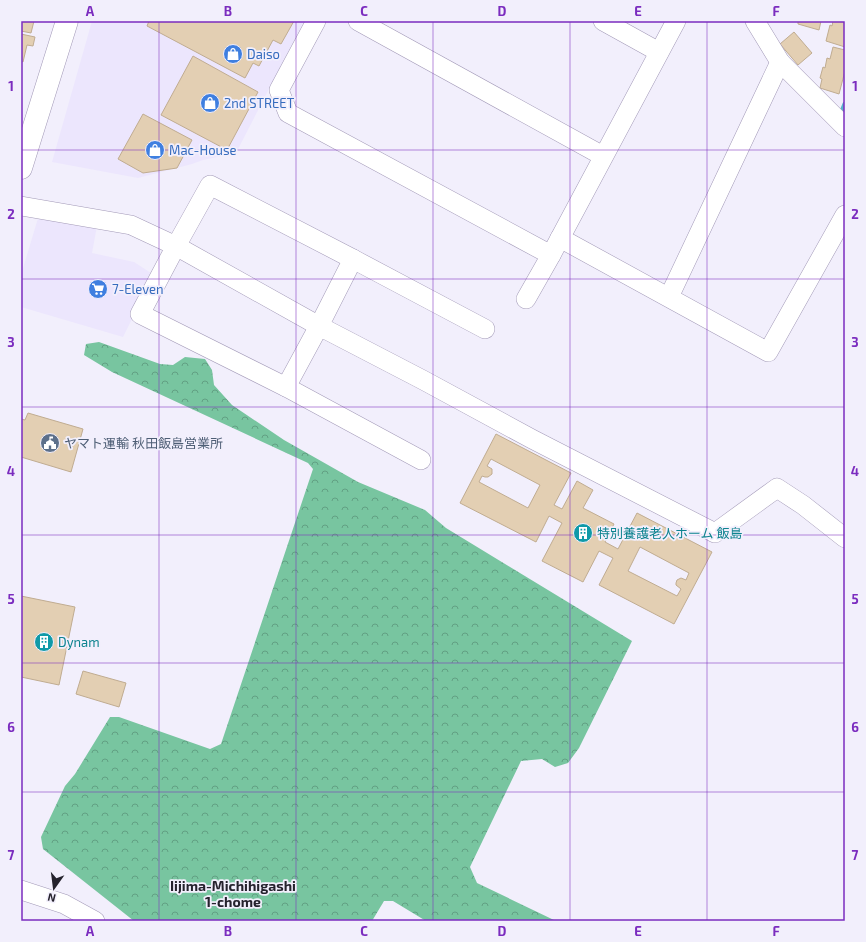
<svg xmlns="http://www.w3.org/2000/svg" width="866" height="942" viewBox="0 0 866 942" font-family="'Exo 2','Noto Sans JP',sans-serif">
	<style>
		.built { fill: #ece6fd }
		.forest { fill: url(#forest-crowns) }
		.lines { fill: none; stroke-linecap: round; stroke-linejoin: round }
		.stream { stroke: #58b6cb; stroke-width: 5 }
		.building { fill: #e3cfb3; stroke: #c0ac91; fill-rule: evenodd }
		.street-casing { stroke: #a39ab8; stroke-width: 20 }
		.highway-casing { stroke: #a39ab8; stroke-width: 23 }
		.street { stroke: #fff; stroke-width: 19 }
		.highway { stroke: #fff; stroke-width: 22 }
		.grid { fill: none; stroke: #7b2cbf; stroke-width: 1; stroke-opacity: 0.55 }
		.labels { text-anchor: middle; stroke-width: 3.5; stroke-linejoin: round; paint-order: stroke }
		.shop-label { font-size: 13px; fill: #366cbe; stroke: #f2effc; text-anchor: start }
		.service-label { font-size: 13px; fill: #4e5e75; stroke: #f2effc; text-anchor: start }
		.culture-label { font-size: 13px; fill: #0d838f; stroke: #f2effc; text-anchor: start }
		.neighbourhood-label { font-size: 14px; font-weight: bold; fill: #25222d; stroke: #f2effc }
		.neatline { fill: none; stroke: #7b2cbf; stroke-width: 1.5 }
		.grid-label { font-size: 13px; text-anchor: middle; font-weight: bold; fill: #7b2cbf }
	</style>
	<defs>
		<pattern id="forest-crowns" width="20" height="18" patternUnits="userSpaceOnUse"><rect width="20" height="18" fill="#78c5a0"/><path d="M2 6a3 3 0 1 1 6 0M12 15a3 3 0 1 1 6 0" fill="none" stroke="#62a083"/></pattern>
	</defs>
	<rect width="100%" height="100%" fill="#f2effc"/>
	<!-- built -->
	<g class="built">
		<polygon points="92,21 304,21 236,153 203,160 192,164 138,178 52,162"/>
		<polygon points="39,215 97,226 92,253 134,262 154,275 123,337 21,307 21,275"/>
	</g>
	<!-- forest -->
	<polygon class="forest" points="99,342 160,364 173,365 185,357 205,359 212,370 214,385 232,405 284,440 358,482 425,510 446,528 632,641 579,748 568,763 555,767 542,759 521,761 470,867 477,883 556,921 426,921 393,901 384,901 372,921 134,921 43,849 41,837 65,786 75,774 110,717 119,717 210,749 221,744 313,469 308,463 112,372 84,355 86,344"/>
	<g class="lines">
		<!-- stream -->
		<polyline class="stream" points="843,109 845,104"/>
	</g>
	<!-- building -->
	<g class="building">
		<polygon points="21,21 34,21 31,33 21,31"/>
		<polygon points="149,21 294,21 281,44 273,40 259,66 253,63 245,78 147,26"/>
		<polygon points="798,21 821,21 819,30 798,24"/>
		<polygon points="833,21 845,21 845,47 826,41 830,25 832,26"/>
		<polygon points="794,32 812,53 798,65 780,44"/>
		<polygon points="21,34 35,37 33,46 27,45 23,62 21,61"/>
		<polygon points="833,47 845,50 845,71 839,94 820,88 822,79 820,78 823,67 825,68 827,58 830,59"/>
		<polygon points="193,56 258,92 227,150 161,115"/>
		<polygon points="143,114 192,140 177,168 143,173 118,159"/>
		<polygon points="28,413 83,429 71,472 21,457 21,419 25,420"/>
		<path d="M496,434L571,473L554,505L562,509L577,481L593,490L583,508L614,524L605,542L618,549L637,513L712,552L674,624L599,585L613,558L599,551L583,582L542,561L562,523L549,516L536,542L460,503ZM491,459L540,485L528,508L479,482L482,476L485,477H488L492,474V469L487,466ZM640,547L689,573L686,580L681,578L677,580L676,583V585L681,589L677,596L628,571Z"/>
		<polygon points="21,596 75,607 59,685 21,677"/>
		<polygon points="83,671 126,683 119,707 76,694"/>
	</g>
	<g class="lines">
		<defs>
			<g id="street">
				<polyline points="316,21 279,90 288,113 551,255 676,21"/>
				<polyline points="358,21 603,156"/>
				<polyline points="603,21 659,52"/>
				<polyline points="755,21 780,62 845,127"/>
				<polyline points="21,206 131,225 176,246 140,314 286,387 421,460"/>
				<polyline points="560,238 768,352 845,215"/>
				<polyline points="353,259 485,329"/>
				<polyline points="669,297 780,62"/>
				<polyline points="526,299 551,255"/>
				<polyline points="286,387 319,326 353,259 210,185 176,246 319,326 423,380 532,439 715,533 777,488 803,505 845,538"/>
				<polyline points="21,890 64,904 95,921"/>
			</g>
			<polyline id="highway" points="21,168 67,21"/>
		</defs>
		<!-- street casing -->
		<use href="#street" class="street-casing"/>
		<!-- highway casing -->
		<use href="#highway" class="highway-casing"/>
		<!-- street -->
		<use href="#street" class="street"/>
		<!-- highway -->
		<use href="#highway" class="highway"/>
	</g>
	<!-- grid -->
	<path class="grid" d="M159,21V921M296,21V921M433,21V921M570,21V921M707,21V921M21,150H845M21,279H845M21,407H845M21,535H845M21,663H845M21,792H845"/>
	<!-- icons -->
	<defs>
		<symbol id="shop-disc" viewBox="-11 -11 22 22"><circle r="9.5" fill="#3f7fe0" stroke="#f2effc"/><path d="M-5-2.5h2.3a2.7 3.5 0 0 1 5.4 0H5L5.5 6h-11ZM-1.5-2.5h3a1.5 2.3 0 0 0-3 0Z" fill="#fff"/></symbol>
		<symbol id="supermarket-disc" viewBox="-11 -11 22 22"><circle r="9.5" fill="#3f7fe0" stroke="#f2effc"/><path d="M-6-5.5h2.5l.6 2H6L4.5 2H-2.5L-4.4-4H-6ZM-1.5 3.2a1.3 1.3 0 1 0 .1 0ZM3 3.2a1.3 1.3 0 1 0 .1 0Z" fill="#fff"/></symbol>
		<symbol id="civic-disc" viewBox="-11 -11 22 22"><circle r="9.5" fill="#5c6f8a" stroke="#f2effc"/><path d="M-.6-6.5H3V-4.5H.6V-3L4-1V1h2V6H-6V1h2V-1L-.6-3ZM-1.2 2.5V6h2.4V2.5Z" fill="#fff"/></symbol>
		<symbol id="building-disc" viewBox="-11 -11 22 22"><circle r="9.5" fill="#0f9aa8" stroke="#f2effc"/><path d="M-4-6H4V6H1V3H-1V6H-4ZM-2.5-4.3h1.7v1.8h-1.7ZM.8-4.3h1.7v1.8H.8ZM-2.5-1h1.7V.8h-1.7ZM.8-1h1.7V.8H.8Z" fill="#fff"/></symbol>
	</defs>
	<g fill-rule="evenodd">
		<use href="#shop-disc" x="222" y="43" width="22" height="22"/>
		<use href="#shop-disc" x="199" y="92" width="22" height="22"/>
		<use href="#shop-disc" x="144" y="139" width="22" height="22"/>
		<use href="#supermarket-disc" x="87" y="278" width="22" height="22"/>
		<use href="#civic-disc" x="39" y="432" width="22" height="22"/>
		<use href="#building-disc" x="572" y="522" width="22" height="22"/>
		<use href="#building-disc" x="33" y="631" width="22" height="22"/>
	</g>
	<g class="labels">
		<!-- shop labels -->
		<g class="shop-label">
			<text x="247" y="59">Daiso</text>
			<text x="224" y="108">2nd STREET</text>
			<text x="169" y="155">Mac-House</text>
			<text x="112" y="294">7-Eleven</text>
		</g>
		<!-- service labels -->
		<g class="service-label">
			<text x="64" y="448">ヤマト運輸 秋田飯島営業所</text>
		</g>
		<!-- culture labels -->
		<g class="culture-label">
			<text x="597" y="538">特別養護老人ホーム 飯島</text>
			<text x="58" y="647">Dynam</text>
		</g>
		<!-- neighbourhood labels -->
		<g class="neighbourhood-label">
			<text x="233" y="891">Iijima-Michihigashi<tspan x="233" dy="16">1-chome</tspan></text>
		</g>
	</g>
	<!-- border -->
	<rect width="866" height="942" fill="none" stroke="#f2effc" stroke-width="44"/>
	<!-- north arrow -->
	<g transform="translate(54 888) rotate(194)" stroke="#f2effc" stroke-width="3" paint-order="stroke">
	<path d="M0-3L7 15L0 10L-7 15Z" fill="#25222d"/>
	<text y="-6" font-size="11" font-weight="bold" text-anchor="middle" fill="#25222d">N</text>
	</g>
	<rect x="22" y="22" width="822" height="898" class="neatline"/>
	<g class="grid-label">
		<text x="90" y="16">A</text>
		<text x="228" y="16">B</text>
		<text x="364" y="16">C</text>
		<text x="502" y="16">D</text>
		<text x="638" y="16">E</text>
		<text x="776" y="16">F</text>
		<text x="11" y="91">1</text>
		<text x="855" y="91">1</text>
		<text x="11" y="219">2</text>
		<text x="855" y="219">2</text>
		<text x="11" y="347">3</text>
		<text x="855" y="347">3</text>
		<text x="11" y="476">4</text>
		<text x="855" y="476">4</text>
		<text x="11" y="604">5</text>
		<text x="855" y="604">5</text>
		<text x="11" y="732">6</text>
		<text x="855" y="732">6</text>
		<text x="11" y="860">7</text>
		<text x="855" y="860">7</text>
		<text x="90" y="936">A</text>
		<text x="228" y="936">B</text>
		<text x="364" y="936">C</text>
		<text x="502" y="936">D</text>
		<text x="638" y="936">E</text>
		<text x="776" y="936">F</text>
	</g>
</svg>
